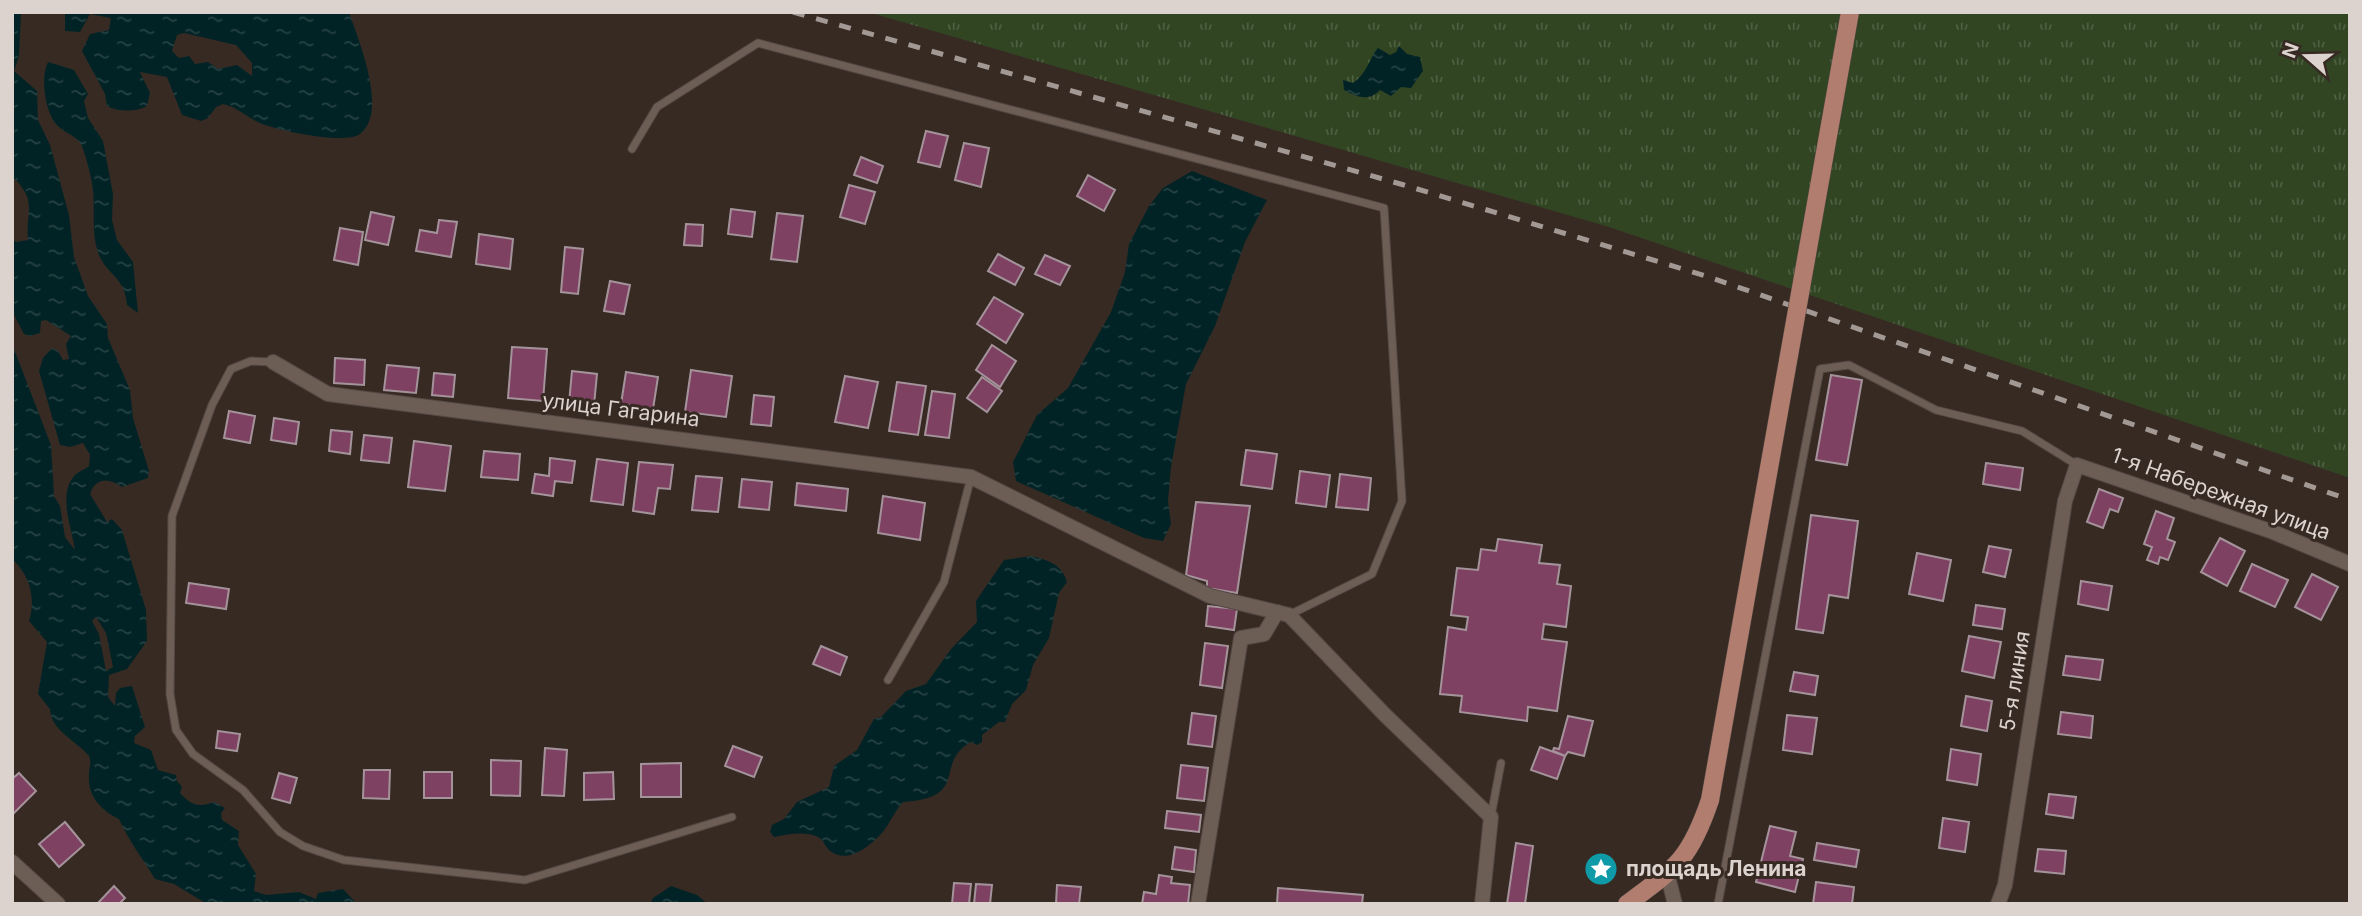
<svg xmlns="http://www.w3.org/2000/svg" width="2362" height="916" viewBox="0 0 2362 916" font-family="Inter,sans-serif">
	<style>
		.grass { fill: url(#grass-tufts) }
		.water { fill: url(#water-ripples); fill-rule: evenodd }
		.building { fill: #7f4161; stroke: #a4939b; stroke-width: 2 }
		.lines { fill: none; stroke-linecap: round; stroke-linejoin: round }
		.lane-casing { stroke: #534843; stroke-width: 9 }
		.street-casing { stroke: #534843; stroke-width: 16 }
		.primary-casing { stroke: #534843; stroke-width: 19 }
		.lane { stroke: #6c5d55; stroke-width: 7 }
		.street { stroke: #6c5d55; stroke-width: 14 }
		.primary { stroke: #b17d6f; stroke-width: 18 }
		.rail { stroke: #a39994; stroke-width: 5; stroke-dasharray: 12 12; stroke-linecap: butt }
		.primary-bridge-casing { stroke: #534843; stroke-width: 19; stroke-linecap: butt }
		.primary-bridge { stroke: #b17d6f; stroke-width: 18 }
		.labels { text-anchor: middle; stroke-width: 6; stroke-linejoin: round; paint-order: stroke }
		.street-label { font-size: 21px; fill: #dcd3cf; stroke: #372a23 }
		.poi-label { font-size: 21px; font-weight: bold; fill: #dcd3cf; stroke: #372a23; text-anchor: start }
	</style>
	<defs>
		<pattern id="grass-tufts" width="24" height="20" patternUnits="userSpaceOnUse" patternTransform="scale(1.75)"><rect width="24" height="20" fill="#314523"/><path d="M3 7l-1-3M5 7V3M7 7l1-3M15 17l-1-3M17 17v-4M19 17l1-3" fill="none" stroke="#4e5f42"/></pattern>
		<pattern id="water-ripples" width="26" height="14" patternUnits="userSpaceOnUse" patternTransform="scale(1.75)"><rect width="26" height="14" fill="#022325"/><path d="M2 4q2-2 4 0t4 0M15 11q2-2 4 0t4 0" fill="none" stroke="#264244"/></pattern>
	</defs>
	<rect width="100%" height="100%" fill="#372a23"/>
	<!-- grass -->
	<polygon class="grass" points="868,12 2350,12 2350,478 1609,227"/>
	<!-- water -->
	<g class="water">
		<path d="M12,12H21L19,56L14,71L37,91L38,120L50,145L69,215L74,257L88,296L107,324L108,338L130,390L133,418L149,471L148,478L122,487C109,478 96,477 90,494L107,522L112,519L122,530L146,610L147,641L127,669L109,675L108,697L115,706L116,693L120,688L132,686L145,727L135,736L134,743L151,750L158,770L176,775L177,781L182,787L180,793C191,805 198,808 214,802L225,808L221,813L222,820L239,831L238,845L256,874L254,891L266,895L299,892L316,899L318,893L343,889L357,904H207L174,884L155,879C142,858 129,841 119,819C101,810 87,796 89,774C89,766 92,764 89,756C78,742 50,730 50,709L38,694L47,642L29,621C36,599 30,575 12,559V344L51,445L54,496L60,506L65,537L75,550C72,529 57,494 75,475C79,471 84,470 89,466L90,455L83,443L70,447L60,445L39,371L43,358L52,348L58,351L63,360L69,359L66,344L71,336L46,320L41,321L40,333L30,336L24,334L12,311V239L16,242L28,240C25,213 38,203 15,179L12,181ZM96,617L106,633L113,667L106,671L99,634L92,621Z"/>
		<path d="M65,12H349C358,39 389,112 360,134C346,145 282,131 265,125C250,120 238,107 223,104L216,107L208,118L201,121L182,115L167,77L140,72L150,93L147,106C137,112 118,112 107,106L105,94L82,51L90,34L109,30L111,18L90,14L80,32L65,31ZM184,33L236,45L252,63V76L237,65L218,69L208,62L195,64L189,56L179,58L172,51L177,35Z"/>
		<path d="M1399,46L1407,54L1420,57L1423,71L1411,88L1401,87L1391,96L1380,90C1369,102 1357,97 1344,90L1343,80L1353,83C1367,74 1369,59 1378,48L1390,55L1396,52Z"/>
		<path d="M48,62L74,70L88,94L84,101L88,118L103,141L113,194L112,220L117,240L133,262L138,313L127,305C125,277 108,276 99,255C91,234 95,212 93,191C92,178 87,161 83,149C79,135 64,134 56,124C45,111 40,77 48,62Z"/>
		<polygon points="1192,171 1267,200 1245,242 1215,326 1186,384 1171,467 1168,501 1171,524 1163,541 1144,538 1016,481 1013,462 1037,415 1068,388 1111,312 1125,272 1129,244 1149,206 1163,188"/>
		<path d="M1031,556C1048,560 1062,564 1067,582L1059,593L1049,638L1033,665L1026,690L1012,704L1005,722H999L982,735V742L977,745L971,742C933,763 971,798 903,802C894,812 890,824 881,834C868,848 846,865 829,850C824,845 824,840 818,837C804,831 789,834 774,837L770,832L772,825L784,819L797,802L829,787L834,766L857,750L874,719L881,717L906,691L926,684L951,649L977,622L976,601L1004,560Z"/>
		<polygon points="671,886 697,895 708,904 650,904 653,898"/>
	</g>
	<!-- building -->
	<g class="building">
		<polygon points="926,131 948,136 940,167 918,162"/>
		<polygon points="964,143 989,148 981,187 955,180"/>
		<polygon points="861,157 883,166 877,183 854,175"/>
		<polygon points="1088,175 1115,190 1104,211 1077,196"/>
		<polygon points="849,185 875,192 865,224 840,217"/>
		<polygon points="731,209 755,212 752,237 728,234"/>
		<polygon points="371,212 394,217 388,245 365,240"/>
		<polygon points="777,213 803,216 797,262 771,259"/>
		<polygon points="439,220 457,222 451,257 416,251 420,230 437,233"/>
		<polygon points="686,224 703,225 702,246 684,245"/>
		<polygon points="340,228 363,232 358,265 334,260"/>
		<polygon points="479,234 513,239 510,269 476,264"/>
		<polygon points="565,247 583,249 578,294 561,292"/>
		<polygon points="998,254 1024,268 1015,285 988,271"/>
		<polygon points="1045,255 1070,266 1060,285 1035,274"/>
		<polygon points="610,281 630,285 624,314 604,311"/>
		<polygon points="994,297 1023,314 1006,343 977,324"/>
		<polygon points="992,345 1016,361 1000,387 976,370"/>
		<polygon points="512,347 547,349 543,401 508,398"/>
		<polygon points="335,358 365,360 364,385 334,383"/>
		<polygon points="387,365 419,368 416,393 384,390"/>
		<polygon points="691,370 732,376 726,417 685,412"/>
		<polygon points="572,371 597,374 594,405 569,403"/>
		<polygon points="626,372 658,377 653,409 621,404"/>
		<polygon points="434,373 455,375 453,397 432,395"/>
		<polygon points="1831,375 1862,380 1847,465 1816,460"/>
		<polygon points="845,376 878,382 868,428 835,422"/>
		<polygon points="982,377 1002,391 987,412 967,398"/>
		<polygon points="897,382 926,386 918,435 889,431"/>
		<polygon points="932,391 955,394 949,438 925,435"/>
		<polygon points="754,395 774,397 771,426 751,424"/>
		<polygon points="229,411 255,416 250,443 224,438"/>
		<polygon points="274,418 299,422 296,444 271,440"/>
		<polygon points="331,430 352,432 350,454 329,451"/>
		<polygon points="364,435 392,438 389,463 361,460"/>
		<polygon points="414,441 451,446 445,491 408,487"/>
		<polygon points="1246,450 1277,454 1272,489 1241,485"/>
		<polygon points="484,451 520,454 518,480 481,477"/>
		<polygon points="550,458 575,461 572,483 555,481 553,496 532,493 535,474 549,476"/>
		<polygon points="597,459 628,463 623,505 591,501"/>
		<polygon points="639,462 673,465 670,489 658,488 654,514 633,511"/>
		<polygon points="1986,463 2023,468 2020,490 1983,484"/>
		<polygon points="1300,471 1330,475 1326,507 1296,503"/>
		<polygon points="1340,474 1371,478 1368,510 1336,507"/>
		<polygon points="696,476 722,478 718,512 692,510"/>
		<polygon points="742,479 772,482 769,510 739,507"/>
		<polygon points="797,483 848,489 846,511 795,505"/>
		<polygon points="2099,489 2123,498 2118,512 2110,509 2103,528 2087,522"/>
		<polygon points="883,496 925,503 920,540 878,533"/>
		<polygon points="1196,502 1250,506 1237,593 1207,588 1207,581 1186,575"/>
		<polygon points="2156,511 2174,518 2167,539 2175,542 2168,560 2160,557 2158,564 2147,560 2152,547 2144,544"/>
		<polygon points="1811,515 1858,521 1848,598 1829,595 1823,633 1796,629"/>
		<polygon points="2220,538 2245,551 2227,586 2201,572"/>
		<polygon points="1498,539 1542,545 1539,563 1560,565 1557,584 1571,586 1566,627 1544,624 1542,639 1567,642 1557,711 1528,707 1527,721 1460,712 1462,696 1440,694 1448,627 1466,630 1468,617 1451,615 1457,568 1478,570 1481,549 1496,551"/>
		<polygon points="1989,546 2011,550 2005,577 1983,572"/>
		<polygon points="1917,553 1951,560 1943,601 1909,594"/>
		<polygon points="2252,564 2288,580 2275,607 2240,591"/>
		<polygon points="2312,574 2338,587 2321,620 2295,607"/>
		<polygon points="2081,581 2112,586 2108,610 2078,604"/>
		<polygon points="189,583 229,589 226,609 186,603"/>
		<polygon points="1976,605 2005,609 2002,629 1973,625"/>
		<polygon points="1208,606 1237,609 1234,630 1206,626"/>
		<polygon points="1969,636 2001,642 1994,678 1962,671"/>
		<polygon points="1205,643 1228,646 1222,688 1200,685"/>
		<polygon points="821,646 847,657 840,675 813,664"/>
		<polygon points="2066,656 2103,660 2100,680 2063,675"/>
		<polygon points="1794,672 1818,676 1815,695 1790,691"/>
		<polygon points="1966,696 1992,701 1987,731 1961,726"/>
		<polygon points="2061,712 2093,716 2091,738 2058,734"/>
		<polygon points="1192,713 1216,716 1212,747 1188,744"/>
		<polygon points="1787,715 1817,718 1812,754 1783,750"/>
		<polygon points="1568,716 1593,721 1584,756 1568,752 1565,756 1553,751 1554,748 1559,749"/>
		<polygon points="218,731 240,734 237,751 216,748"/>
		<polygon points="733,746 762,757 754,777 725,766"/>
		<polygon points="1540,747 1565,756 1557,779 1531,770"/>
		<polygon points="545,748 567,750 564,796 542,795"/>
		<polygon points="1951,749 1981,754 1977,785 1947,780"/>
		<polygon points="491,760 521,761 520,796 491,795"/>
		<polygon points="681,763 681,797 641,797 641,764"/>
		<polygon points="1181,765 1208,768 1204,801 1177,798"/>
		<polygon points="364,770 390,770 389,799 363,798"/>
		<rect x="424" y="772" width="28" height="26"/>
		<polygon points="613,772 614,799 584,800 584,773"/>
		<polygon points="19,773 36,791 12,815 12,779"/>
		<polygon points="279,773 297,778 290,803 272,798"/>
		<polygon points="2049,794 2076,797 2073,818 2046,814"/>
		<polygon points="1167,811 1201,815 1199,832 1165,828"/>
		<polygon points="1943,818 1969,822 1965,852 1939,848"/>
		<polygon points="65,822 84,845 59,867 39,844"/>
		<polygon points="1770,826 1796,832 1790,856 1803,859 1795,892 1756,882"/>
		<polygon points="1516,843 1533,846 1525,904 1507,904"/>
		<polygon points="1817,843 1859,850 1856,867 1814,860"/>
		<polygon points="1175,847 1196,850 1194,872 1172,869"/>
		<polygon points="2038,849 2066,851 2064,874 2035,871"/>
		<polygon points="1159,875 1172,877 1171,883 1190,885 1188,904 1142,904 1144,892 1156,894"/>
		<polygon points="1816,882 1854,887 1852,904 1813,904"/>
		<polygon points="954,883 971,884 969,904 952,904"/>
		<polygon points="976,884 992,885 990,904 974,904"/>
		<polygon points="1057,885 1081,887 1079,904 1056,904"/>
		<polygon points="114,886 125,898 119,904 97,904"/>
		<polygon points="1278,888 1363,895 1362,904 1277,904"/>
	</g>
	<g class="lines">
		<defs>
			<g id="lane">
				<polyline points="632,149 657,107 758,43 1384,208 1402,501 1372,574 1289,615"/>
				<polyline points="273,362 251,361 231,369 212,405 172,516 170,694 176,730 193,754 243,790 280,832 303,846 344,860 525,880 732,817"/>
				<polyline points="888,680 944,582 971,477"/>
				<polyline points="1491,816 1501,763"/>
				<polyline points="1718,904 1820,369 1849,365 1936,410 2022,431 2077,465"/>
			</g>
			<g id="street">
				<polyline points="273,362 328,394 971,477 1210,596 1289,615 1385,715 1491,817 1482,904"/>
				<polyline points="12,862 58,904"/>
				<polyline points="1667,873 1675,904"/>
				<polyline points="1198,904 1241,638 1264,634 1277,612"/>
				<polyline points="1998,904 2005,885 2065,501 2077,465 2273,532 2350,564"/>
			</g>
			<path id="primary" d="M1627,904C1677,867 1690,859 1710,800"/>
		</defs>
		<!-- lane casing -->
		<use href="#lane" class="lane-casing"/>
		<!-- street casing -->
		<use href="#street" class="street-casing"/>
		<!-- primary casing -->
		<use href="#primary" class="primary-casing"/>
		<!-- lane -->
		<use href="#lane" class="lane"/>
		<!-- street -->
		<use href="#street" class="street"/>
		<!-- primary -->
		<use href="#primary" class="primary"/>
		<!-- rail -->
		<polyline class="rail" points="793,12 1404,185 1706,276 2350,500"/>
		<defs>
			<polyline id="primary-bridge" points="1710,800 1850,12"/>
		</defs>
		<!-- primary-bridge casing -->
		<use href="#primary-bridge" class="primary-bridge-casing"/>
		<!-- primary-bridge -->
		<use href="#primary-bridge" class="primary-bridge"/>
	</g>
	<!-- icons -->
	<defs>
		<symbol id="sight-disc" viewBox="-11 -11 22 22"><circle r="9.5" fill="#0f9aa8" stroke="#372a23"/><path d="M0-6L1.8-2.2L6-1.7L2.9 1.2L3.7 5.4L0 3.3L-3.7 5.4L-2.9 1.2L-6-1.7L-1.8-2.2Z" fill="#fff"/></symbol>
	</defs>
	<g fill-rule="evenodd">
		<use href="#sight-disc" x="1582" y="850" width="38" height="38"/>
	</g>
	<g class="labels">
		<!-- street labels -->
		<g class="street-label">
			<text transform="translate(621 410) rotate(7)" y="7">улица Гагарина</text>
			<text transform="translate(2221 494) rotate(20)" y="7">1-я Набережная улица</text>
			<text transform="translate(2015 681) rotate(-81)" y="7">5-я линия</text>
		</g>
		<!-- poi labels -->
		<g class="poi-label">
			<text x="1626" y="876">площадь Ленина</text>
		</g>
	</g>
	<!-- border -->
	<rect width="2362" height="916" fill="none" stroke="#dcd3cf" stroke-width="28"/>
	<!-- north arrow -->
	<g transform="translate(2306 56) rotate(290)" stroke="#372a23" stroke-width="5" paint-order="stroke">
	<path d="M0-5L12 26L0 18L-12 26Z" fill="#dcd3cf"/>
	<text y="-10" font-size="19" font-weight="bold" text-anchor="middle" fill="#dcd3cf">N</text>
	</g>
</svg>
